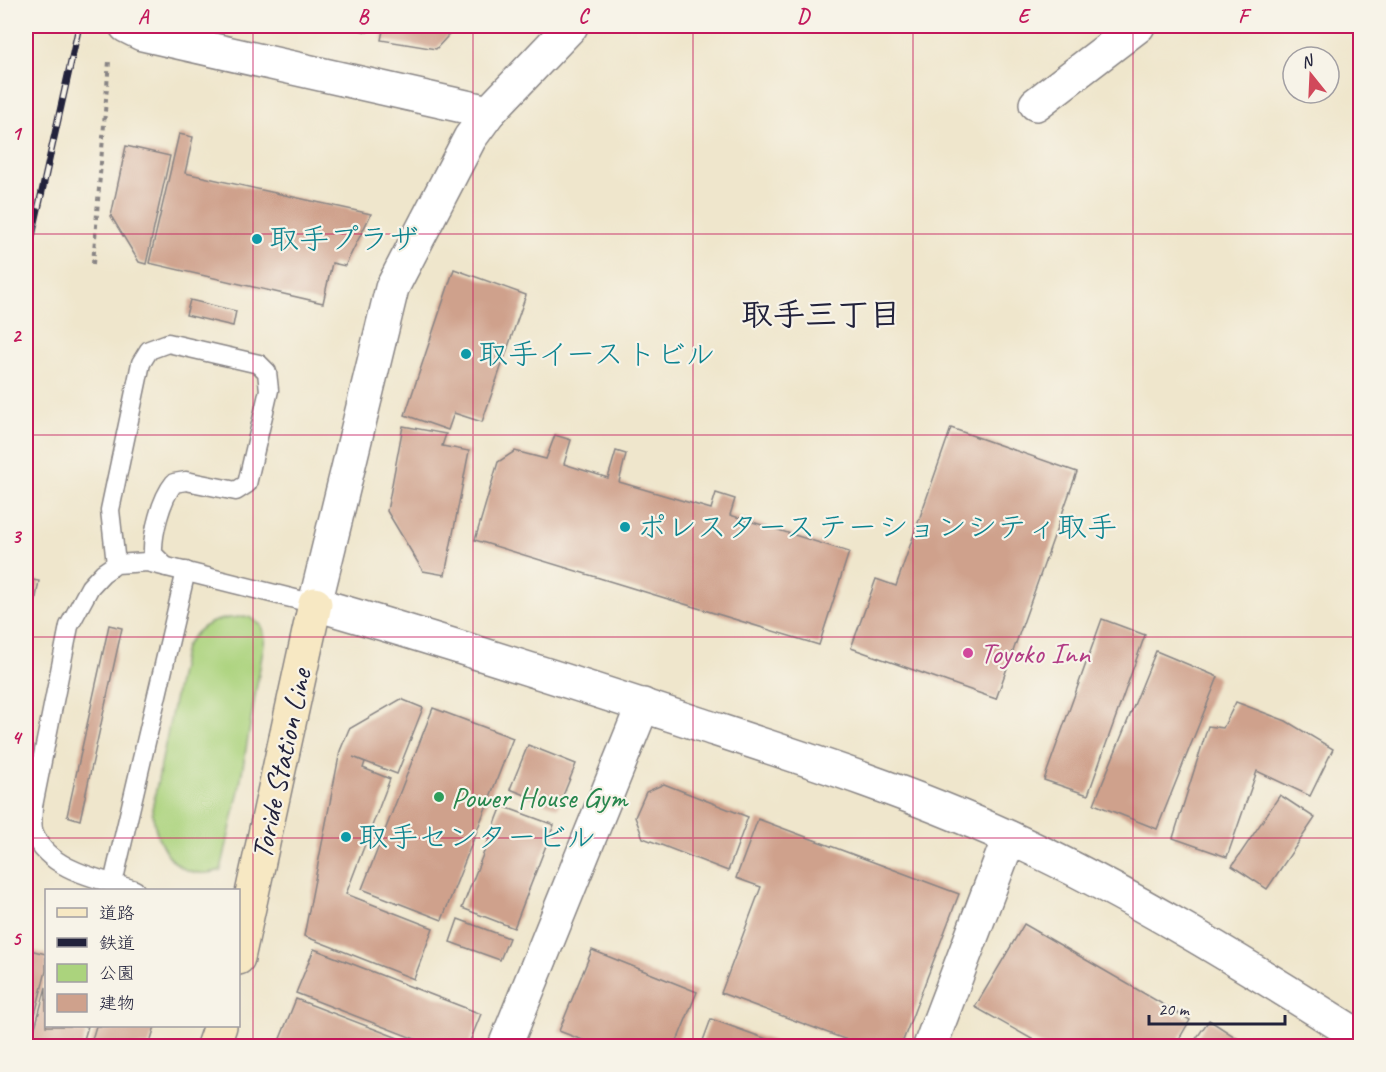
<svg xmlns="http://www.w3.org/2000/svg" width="1386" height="1072" viewBox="0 0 1386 1072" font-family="Caveat,'Klee One',sans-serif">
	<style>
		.green { fill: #abd37d; stroke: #667a5c; stroke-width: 1.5 }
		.building { fill: #cfa18c }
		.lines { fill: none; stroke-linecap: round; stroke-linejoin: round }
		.service-casing { stroke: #888484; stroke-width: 21 }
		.minor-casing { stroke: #888484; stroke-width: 36 }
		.tertiary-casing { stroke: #888484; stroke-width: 36 }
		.secondary-casing { stroke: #888484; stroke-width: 36 }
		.path { stroke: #888484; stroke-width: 4; stroke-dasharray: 4.5 4.5; stroke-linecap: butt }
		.service { stroke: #fff; stroke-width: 18 }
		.minor { stroke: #fff; stroke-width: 33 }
		.tertiary { stroke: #fff; stroke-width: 33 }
		.secondary { stroke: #f7e8c3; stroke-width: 33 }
		.rail-casing { stroke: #22223b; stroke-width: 7 }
		.rail { stroke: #f7f3e8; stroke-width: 4.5; stroke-dasharray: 14; stroke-linecap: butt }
		.grid { fill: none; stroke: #c2185b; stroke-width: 1.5; stroke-opacity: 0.55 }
		.culture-dot { fill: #0f9aa8; stroke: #f7f3e8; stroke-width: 2 }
		.hotel-dot { fill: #d1479c; stroke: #f7f3e8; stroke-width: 2 }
		.leisure-dot { fill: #2e9e5b; stroke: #f7f3e8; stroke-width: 2 }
		.labels { text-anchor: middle; stroke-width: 4.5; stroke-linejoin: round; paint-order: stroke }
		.culture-label { font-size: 30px; fill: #0d838f; stroke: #f7f3e8; text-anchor: start }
		.hotel-label { font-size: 30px; fill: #b23c85; stroke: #f7f3e8; text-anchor: start }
		.street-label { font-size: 30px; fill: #22223b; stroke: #f7f3e8 }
		.leisure-label { font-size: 30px; fill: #27864d; stroke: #f7f3e8; text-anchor: start }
		.neighbourhood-label { font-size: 32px; font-weight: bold; fill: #22223b; stroke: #f7f3e8 }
		.neatline { fill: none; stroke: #c2185b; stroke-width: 2 }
		.grid-label { font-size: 20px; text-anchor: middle; font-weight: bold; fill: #c2185b }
	</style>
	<rect width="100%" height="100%" fill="#f7f3e8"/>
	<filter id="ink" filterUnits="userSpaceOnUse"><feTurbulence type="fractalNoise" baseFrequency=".0167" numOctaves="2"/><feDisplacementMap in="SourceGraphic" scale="12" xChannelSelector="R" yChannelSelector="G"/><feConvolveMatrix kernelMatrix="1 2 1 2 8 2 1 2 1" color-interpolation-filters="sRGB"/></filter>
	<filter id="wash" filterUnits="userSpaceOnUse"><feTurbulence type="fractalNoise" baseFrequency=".008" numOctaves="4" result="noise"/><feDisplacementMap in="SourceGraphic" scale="24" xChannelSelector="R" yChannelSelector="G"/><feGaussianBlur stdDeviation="1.35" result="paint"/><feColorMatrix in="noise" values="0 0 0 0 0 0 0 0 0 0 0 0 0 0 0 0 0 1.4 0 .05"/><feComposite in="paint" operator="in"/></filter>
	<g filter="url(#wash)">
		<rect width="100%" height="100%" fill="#efe6cc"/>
		<!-- green -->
		<path class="green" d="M249,617L261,625L265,638L239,790L221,870C178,884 156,848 152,809L185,647C201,621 220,617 249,617Z"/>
		<g id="blocks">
			<!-- building -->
			<g class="building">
				<polygon points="344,26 368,26 367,32"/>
				<polygon points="384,26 457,26 436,49 381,40"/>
				<polygon points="179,134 193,137 185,173 371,214 345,266 332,263 323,303 149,263"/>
				<polygon points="126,146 170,156 146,264 139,262 111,216"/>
				<polygon points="454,269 526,295 482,422 454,413 448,430 405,415"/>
				<polygon points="190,300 236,311 233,326 186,315"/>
				<polygon points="403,426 446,434 442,446 469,451 445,575 423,571 387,511"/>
				<polygon points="951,428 1077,472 996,699 851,648 876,579 896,586"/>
				<polygon points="555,435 571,440 564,464 608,478 616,451 626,454 619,482 711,509 716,493 735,499 730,515 849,552 819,645 475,540 498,462 515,451 546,459"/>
				<polygon points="26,579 39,581 30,630 26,629"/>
				<polygon points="1102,619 1145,635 1088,795 1044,780"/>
				<polygon points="109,625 122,628 80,820 67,816"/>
				<polygon points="1156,651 1218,677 1157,829 1094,804"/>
				<polygon points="401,699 423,708 397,774 353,757 365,762 363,768 390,779 346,894 433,928 414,979 304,936 340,751 349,729"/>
				<polygon points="1236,702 1286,721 1333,749 1310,796 1257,771 1227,857 1173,838 1208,726 1223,728"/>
				<polygon points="433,708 513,738 442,920 362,889"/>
				<polygon points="528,745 576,764 558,808 510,789"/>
				<polygon points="664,784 748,817 728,871 643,838 635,817 646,792"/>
				<polygon points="1280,795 1315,818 1267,889 1232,866"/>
				<polygon points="502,806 554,825 514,928 462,908"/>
				<polygon points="758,819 959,894 901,1046 863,1046 721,993 761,887 736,878"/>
				<polygon points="458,919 509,938 500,960 450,942"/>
				<polygon points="1024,924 1190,1020 1175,1046 1044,1046 975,1007"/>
				<polygon points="26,949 46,954 46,971 27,1046"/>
				<polygon points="314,949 481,1014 468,1046 433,1046 296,993"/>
				<polygon points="592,950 697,992 675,1046 598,1046 559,1031"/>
				<polygon points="46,987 46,1026 88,1026 82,1046 30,1046"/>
				<polygon points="296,999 419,1046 277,1046"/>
				<polygon points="711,1019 786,1046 701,1046"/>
				<polygon points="1209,1020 1249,1046 1191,1046"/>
				<polygon points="96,1026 155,1026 149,1046 90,1046"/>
			</g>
		</g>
	</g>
	<g filter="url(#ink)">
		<use href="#blocks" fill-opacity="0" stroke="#888484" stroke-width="1.5"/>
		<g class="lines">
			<defs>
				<g id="service">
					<path d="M116,564L110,510L141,363L149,350L168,343L259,364L267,372L269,390L247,484L236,491L186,481L174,483C161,499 152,534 153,554L166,567"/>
					<polyline points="113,883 186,571"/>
					<path d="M135,890C101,879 49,871 34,834C31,826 33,814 33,806L69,626L90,587L103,573L116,564L147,562L315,604"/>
				</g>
				<g id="minor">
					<polyline points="126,26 142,34 489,112"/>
					<polyline points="1036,104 1138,26"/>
					<polyline points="505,1046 643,705"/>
					<polyline points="930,1046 1009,838"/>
				</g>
				<path id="tertiary" d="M571,26L489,112L470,138L392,288L315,604C445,641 574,683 702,725C806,759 909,792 1008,837C1132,894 1246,965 1360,1037"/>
				<g id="secondary">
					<polyline points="238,958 315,604"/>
					<polyline points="213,1046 220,1026"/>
				</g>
			</defs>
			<!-- service casing -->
			<use href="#service" class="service-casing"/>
			<!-- minor casing -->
			<use href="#minor" class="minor-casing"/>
			<!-- tertiary casing -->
			<use href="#tertiary" class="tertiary-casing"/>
			<!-- secondary casing -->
			<use href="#secondary" class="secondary-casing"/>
			<!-- path -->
			<polyline class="path" points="93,264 109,61"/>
			<!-- service -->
			<use href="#service" class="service"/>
			<!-- minor -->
			<use href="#minor" class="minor"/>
			<!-- tertiary -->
			<use href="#tertiary" class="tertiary"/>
			<!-- secondary -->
			<use href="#secondary" class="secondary"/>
			<defs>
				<polyline id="rail" points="26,263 79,26"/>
			</defs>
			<!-- rail casing -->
			<use href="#rail" class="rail-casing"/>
			<!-- rail -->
			<use href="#rail" class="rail"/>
		</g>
	</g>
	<!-- grid -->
	<path class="grid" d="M253,26V1046M473,26V1046M693,26V1046M913,26V1046M1133,26V1046M26,234H1360M26,435H1360M26,637H1360M26,838H1360"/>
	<!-- markers -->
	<g class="culture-dot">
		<circle cx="257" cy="239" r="6"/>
		<circle cx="466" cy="354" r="6"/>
		<circle cx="625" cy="527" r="6"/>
		<circle cx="346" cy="837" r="6"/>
	</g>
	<circle class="hotel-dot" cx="968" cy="653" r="6"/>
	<circle class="leisure-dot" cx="439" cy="797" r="6"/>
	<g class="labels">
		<!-- culture labels -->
		<g class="culture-label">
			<text x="269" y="249">取手プラザ</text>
			<text x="478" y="364">取手イーストビル</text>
			<text x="637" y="537">ポレスターステーションシティ取手</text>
			<text x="358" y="847">取手センタービル</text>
		</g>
		<!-- hotel labels -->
		<g class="hotel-label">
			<text x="980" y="663">Toyoko Inn</text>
		</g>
		<!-- street labels -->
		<g class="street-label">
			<text transform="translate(281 764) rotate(-78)" y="10">Toride Station Line</text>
		</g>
		<!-- leisure labels -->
		<g class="leisure-label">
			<text x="451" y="807">Power House Gym</text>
		</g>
		<!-- neighbourhood labels -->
		<g class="neighbourhood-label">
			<text x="821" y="325">取手三丁目</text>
		</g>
	</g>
	<!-- margin -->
	<rect width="1386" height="1072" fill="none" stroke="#f7f3e8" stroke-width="66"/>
	<!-- legend -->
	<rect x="45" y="889" width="195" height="138" fill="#f7f3e8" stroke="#a29fa3" stroke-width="1.5"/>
	<rect x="57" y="908" width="30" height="9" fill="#f7e8c3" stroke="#a29fa3" stroke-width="1.5"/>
	<text x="99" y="919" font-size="18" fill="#22223b">道路</text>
	<rect x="57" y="938" width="30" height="9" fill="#22223b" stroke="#a29fa3" stroke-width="1.5"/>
	<text x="99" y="949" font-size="18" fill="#22223b">鉄道</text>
	<rect x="57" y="964" width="30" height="18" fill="#abd37d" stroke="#a29fa3" stroke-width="1.5"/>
	<text x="99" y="979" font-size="18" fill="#22223b">公園</text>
	<rect x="57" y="994" width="30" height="18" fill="#cfa18c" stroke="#a29fa3" stroke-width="1.5"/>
	<text x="99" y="1009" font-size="18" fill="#22223b">建物</text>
	<!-- north arrow -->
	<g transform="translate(1311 75) rotate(342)"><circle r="28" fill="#f7f3e8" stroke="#a29fa3" stroke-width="1.5"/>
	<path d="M0-4.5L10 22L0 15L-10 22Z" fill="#d1495b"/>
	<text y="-9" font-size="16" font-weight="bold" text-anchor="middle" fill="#22223b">N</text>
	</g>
	<!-- scale -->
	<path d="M1149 1015v9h136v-9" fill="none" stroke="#22223b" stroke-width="3"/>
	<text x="1158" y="1015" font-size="18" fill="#22223b" stroke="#f7f3e8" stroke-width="4.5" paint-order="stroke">20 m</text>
	<rect x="33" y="33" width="1320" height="1006" class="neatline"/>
	<g class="grid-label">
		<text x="143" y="23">A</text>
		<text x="363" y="23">B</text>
		<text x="583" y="23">C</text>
		<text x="803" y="23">D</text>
		<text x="1023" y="23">E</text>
		<text x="1243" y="23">F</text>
		<text x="16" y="140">1</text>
		<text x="16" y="342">2</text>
		<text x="16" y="543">3</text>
		<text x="16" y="744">4</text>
		<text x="16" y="945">5</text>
	</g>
</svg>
